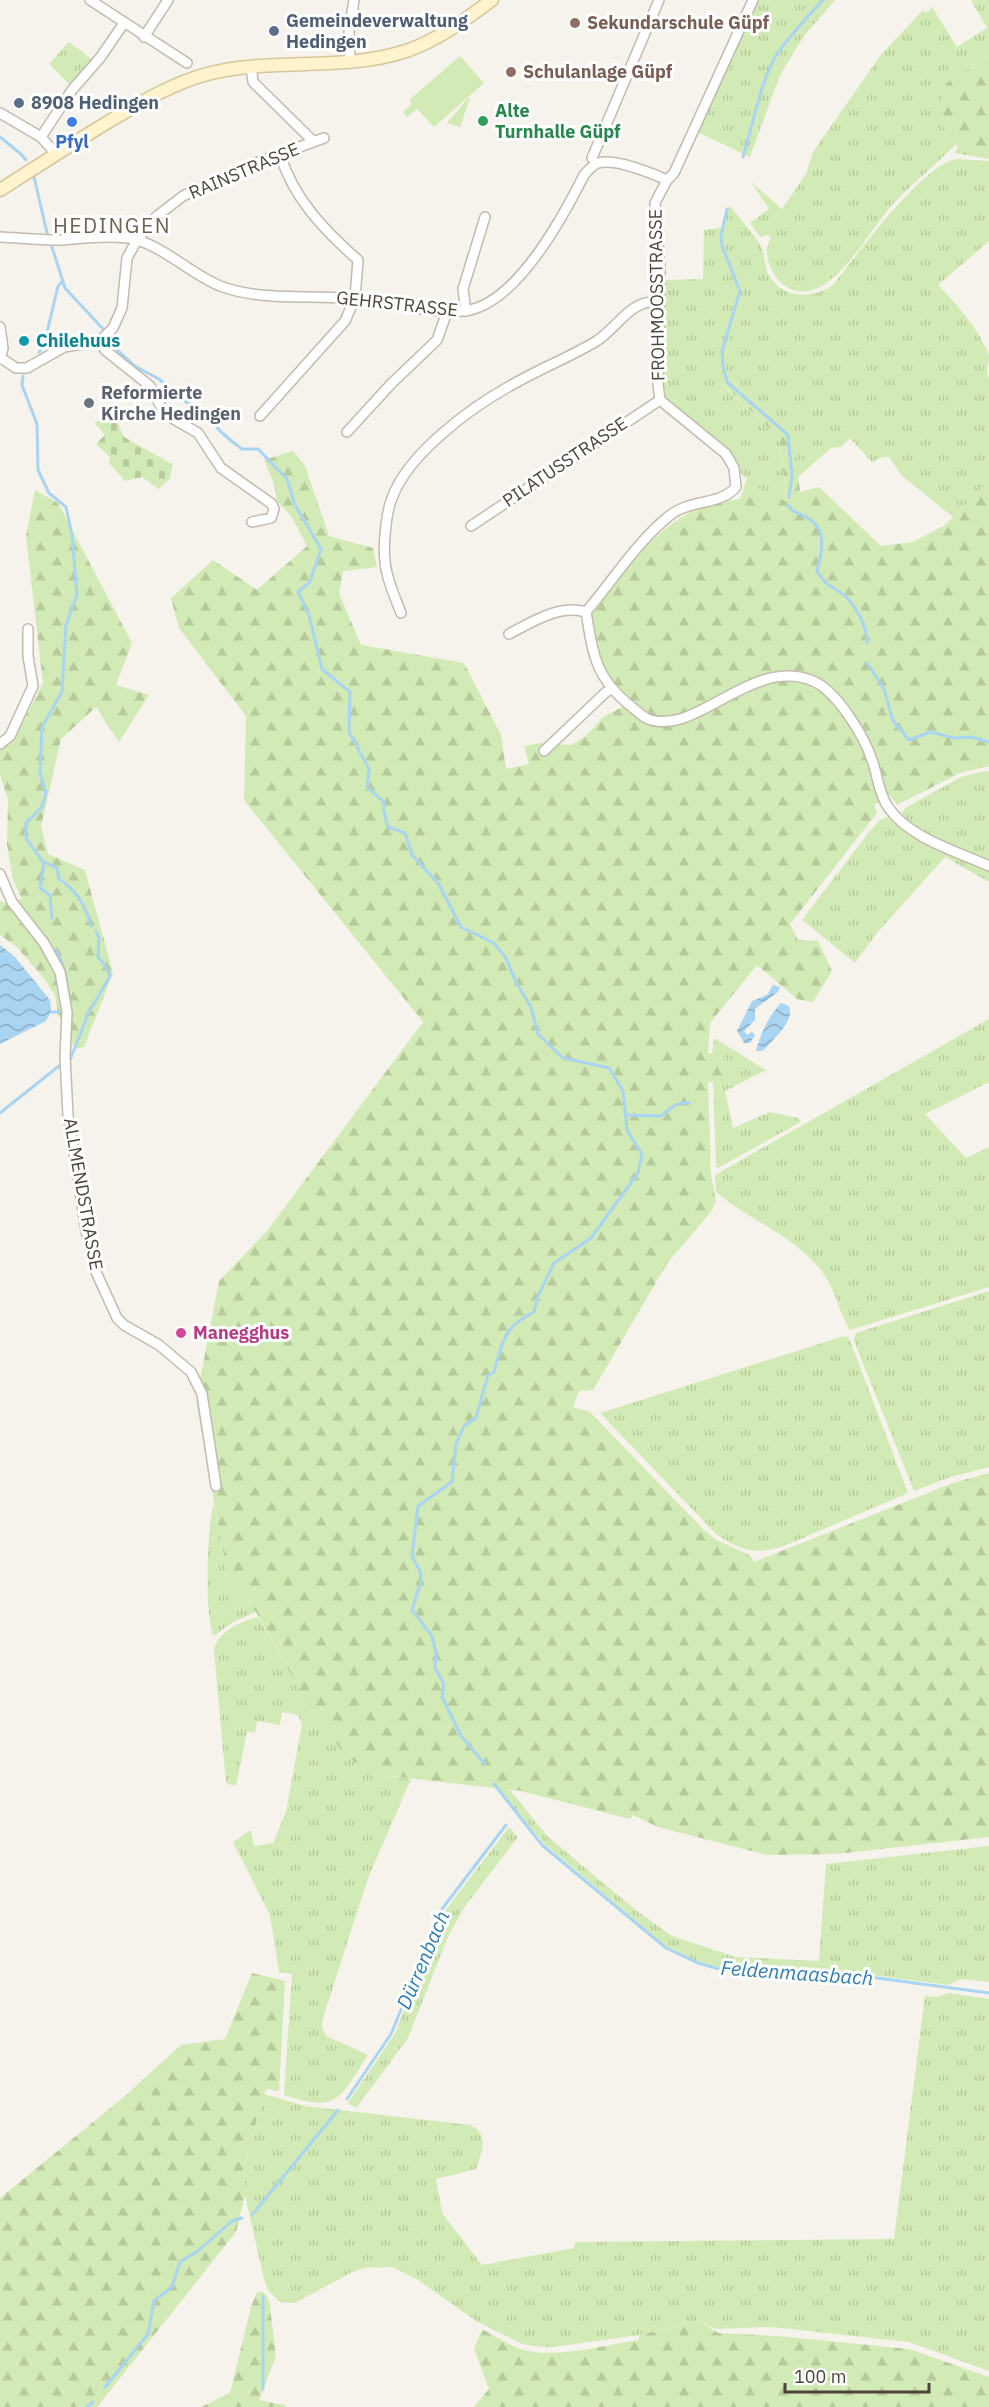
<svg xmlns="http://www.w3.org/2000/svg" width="989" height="2407" viewBox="0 0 989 2407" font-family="'IBM Plex Sans',sans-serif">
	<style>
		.grass { fill: url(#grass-tufts) }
		.forest { fill: url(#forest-firs) }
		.cemetery { fill: url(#cemetery-stones) }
		.garden { fill: #d2eab5 }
		.water { fill: url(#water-waves) }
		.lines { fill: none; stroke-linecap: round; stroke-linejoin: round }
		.stream { stroke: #a9d4f2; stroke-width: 3 }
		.minor-casing { stroke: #c2bbae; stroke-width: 12 }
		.secondary-casing { stroke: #d6c79b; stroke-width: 15 }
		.minor { stroke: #fff; stroke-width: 9 }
		.secondary { stroke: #fff3cd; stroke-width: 12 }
		.education-dot { fill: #8d6e63; stroke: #fff; stroke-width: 2 }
		.service-dot { fill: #5c6f8a; stroke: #fff; stroke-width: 2 }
		.leisure-dot { fill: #2e9e5b; stroke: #fff; stroke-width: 2 }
		.shop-dot { fill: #3f7fe0; stroke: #fff; stroke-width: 2 }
		.culture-dot { fill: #0f9aa8; stroke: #fff; stroke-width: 2 }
		.worship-dot { fill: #6b7280; stroke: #fff; stroke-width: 2 }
		.hotel-dot { fill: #d1479c; stroke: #fff; stroke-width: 2 }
		.labels { text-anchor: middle; stroke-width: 6; stroke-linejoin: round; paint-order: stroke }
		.service-label { font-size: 18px; font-weight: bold; fill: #4e5e75; stroke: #fff; text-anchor: start }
		.education-label { font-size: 18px; font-weight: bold; fill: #785e54; stroke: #fff; text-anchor: start }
		.leisure-label { font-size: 18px; font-weight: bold; fill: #27864d; stroke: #fff; text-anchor: start }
		.shop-label { font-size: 18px; font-weight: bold; fill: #366cbe; stroke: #fff }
		.street-label { font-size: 18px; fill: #4b4439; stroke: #fff }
		.culture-label { font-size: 18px; font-weight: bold; fill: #0d838f; stroke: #fff; text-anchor: start }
		.worship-label { font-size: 18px; font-weight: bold; fill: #5b616d; stroke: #fff; text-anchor: start }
		.hotel-label { font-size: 18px; font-weight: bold; fill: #b23c85; stroke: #fff; text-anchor: start }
		.water-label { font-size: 20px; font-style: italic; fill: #2e7ab2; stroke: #fff }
		.quarter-label { font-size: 21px; letter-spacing: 1.5px; fill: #6e6250; stroke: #fff }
	</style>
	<defs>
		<pattern id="grass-tufts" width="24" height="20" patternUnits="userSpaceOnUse" patternTransform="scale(1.5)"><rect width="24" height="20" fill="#d2eab5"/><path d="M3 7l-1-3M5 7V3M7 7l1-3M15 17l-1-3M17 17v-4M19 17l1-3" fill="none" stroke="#b6ca9c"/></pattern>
		<pattern id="forest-firs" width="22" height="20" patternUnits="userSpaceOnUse" patternTransform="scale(1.5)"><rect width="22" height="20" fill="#d2eab5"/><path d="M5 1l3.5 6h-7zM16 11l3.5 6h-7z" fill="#b6ca9c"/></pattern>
		<pattern id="cemetery-stones" width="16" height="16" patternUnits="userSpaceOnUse" patternTransform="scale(1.5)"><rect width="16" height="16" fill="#d2eab5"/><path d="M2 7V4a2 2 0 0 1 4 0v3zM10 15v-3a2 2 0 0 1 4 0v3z" fill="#b6ca9c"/></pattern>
		<pattern id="water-waves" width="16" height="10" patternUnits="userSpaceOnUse" patternTransform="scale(1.5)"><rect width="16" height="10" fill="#a9d4f2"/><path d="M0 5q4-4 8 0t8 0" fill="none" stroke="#8caec5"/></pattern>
	</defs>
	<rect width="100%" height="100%" fill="#f6f3ec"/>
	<!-- grass -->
	<g class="grass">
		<polygon points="759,0 835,0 804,36 780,75 750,157 697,132"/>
		<path d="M971,0H989V56L946,83L937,116L956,144C936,165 912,183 892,205C869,230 833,303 793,290C784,287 777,280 773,272C766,260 765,249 771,237L768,235L760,237L750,223L769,209L751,182L782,209L806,174L813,152L880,56L923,10L926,13L932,7L957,47L987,28Z"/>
		<polygon points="69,42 93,60 72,87 49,64"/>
		<path d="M956,159L989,161V241L938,285C956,303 981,332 989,356C989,365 985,369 989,379V482L953,517L901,475L889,457H883L872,462L850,438L841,447L831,448L798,477L794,436L728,377L723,357V385L779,438L787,503L746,482L747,478L743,476L733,456L727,450L666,398L662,381L664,280L703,279L704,230L721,228L729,205C738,216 754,234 761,246C765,255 764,265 768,274C782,299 811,300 833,285C857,255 921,166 956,159Z"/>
		<path d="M985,771L989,772V862C969,853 911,831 902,813L905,808L961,777Z"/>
		<polygon points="890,816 919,838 989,871 989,882 945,857 877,933 855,963 802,920 869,832 880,820"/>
		<path d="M989,1019V1082L925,1114L966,1158L989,1147V1287L850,1330C838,1311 836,1288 819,1268C791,1234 749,1220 716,1192L715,1175Z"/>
		<polygon points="714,1038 766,1070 725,1091 733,1128 770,1112 798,1118 801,1122 718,1168 716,1167 713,1081 725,1080 724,1058 712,1055"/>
		<polygon points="989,1291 989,1467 950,1477 914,1491 854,1341 856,1333"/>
		<path d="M844,1336L848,1337L854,1351L908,1493L784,1546C754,1555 742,1551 716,1534L600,1413Z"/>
		<path d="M214,1503L227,1573L256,1612L233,1622L214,1636C204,1620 207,1523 214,1503Z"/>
		<path d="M258,1617L297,1685L372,1774L411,1779L368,1878L323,2018L322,2028L326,2036L368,2055C339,2099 339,2113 284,2095L292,1974L279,1972L270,1915L233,1842L251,1830L254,1846L273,1843L286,1812L302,1724L298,1715L282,1712L280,1725L257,1721L255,1733L247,1731L236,1786L226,1783L214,1650C218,1631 241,1622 258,1617Z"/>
		<polygon points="498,1788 510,1790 548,1837 637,1911 672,1936 736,1957 819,1961 826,1864 989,1846 989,1982 961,1979 949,1985 833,1970 723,1968 699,1962 667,1947 543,1843"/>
		<polygon points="509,1827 518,1837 463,1909 447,1939 408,2038 357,2107 347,2104 394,2035 444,1912"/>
		<path d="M949,1993L989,1999V2371L909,2342L771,2327L715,2329L700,2321L639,2335L553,2347L532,2346L520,2343L476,2321L418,2280L392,2267L364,2268L352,2272L295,2303L280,2302L268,2290L264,2279L245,2195L244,2168L264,2094L305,2106L470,2125C490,2134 482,2152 476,2169L436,2179L442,2213L482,2265L574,2248L575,2242L894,2239L925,1996L937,1997Z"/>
	</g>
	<!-- forest -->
	<g class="forest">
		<polygon points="989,56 989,159 955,153 958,147 936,117 946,83"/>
		<path d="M723,357L728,377L794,436L800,492L819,487L881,546L913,542L945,525L989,482V766L960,773L897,805L890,795L874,805L877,813L790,924L798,940L818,941L832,971L813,1002L797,999L757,965L710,1023L708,1053L724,1057L725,1081L708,1082L711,1174L716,1201L711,1212L668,1262L593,1390L579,1391L573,1407L590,1412L701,1527L715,1539L751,1556L754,1562L953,1483L989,1473V1837L836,1854L767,1855L658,1827L633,1815L630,1819L521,1791L372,1774L343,1753L297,1685L256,1612L227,1573L196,1401L219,1281L267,1231L423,1022L244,800L246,716L179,628L171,598L213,560L257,590L307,546L291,516L277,501L274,484L264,460L293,451L305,466L329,536L373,548L377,567L343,571L339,593L361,645L464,663L501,735L506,769L529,764L524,746L540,743L571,745L586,736L603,717L628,704L600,662L589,615C621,576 652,529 699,508C711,503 727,501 740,499L746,482L787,502L779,438L723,384L718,358Z"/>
		<polygon points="35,490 58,503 132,643 116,685 149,695 119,742 96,707 61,739 41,826 48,854 85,870 113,973 84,1047 75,1049 58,1014 55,995 45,980 17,947 0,935 0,901 4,903 22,899 13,880 7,845 8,800 0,774 0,749 14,739 43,683 26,536"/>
		<polygon points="252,1973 285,1981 279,2091 267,2089 264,2094 244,2167 245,2195 236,2232 97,2407 0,2407 0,2198 124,2097 181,2045 225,2039"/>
		<polygon points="257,2292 263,2292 269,2299 276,2356 259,2400 285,2405 285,2407 201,2407 230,2393 251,2307"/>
		<path d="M700,2321L718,2333L778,2336L909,2349L989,2377V2407H474L489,2389L474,2349L482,2329C497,2337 515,2350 533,2352C564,2356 607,2345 639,2340V2335Z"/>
	</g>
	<!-- cemetery -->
	<polygon class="cemetery" points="109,412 115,417 124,437 172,464 170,478 159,489 142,477 125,481 109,463 110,457 96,444 105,435 95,423"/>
	<!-- garden -->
	<g class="garden">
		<polygon points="460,56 484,83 434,127 417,109 407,117 403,112 412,104 409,100"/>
		<polygon points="468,98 470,98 460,127 447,123"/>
	</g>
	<!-- water -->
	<g class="water">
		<polygon points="0,945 15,957 50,1000 51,1012 46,1021 0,1044"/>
		<polygon points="773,985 780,987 778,992 755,1009 755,1020 744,1031 747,1035 752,1032 755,1035 750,1043 744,1043 737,1031 752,1001 767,995"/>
		<path d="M781,1003L789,1006C795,1022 773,1039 763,1051H756C761,1033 768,1017 781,1003Z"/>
	</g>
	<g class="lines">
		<!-- stream -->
		<g class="stream">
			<polyline points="0,137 21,154 26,160"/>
			<path d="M743,157C752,128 761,79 777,54C790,35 807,17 823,0"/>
			<polyline points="34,177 48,237"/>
			<polyline points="727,209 721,235 722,246 740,291 722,351 723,366 727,382 788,435 792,476 789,497"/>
			<polyline points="51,244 65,288 105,331"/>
			<path d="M110,339L116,349L135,366L159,379L183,400L206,414L221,432L234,443L242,449H258L287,479L295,505L321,549L310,582L298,592L309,615L322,669L350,692L349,732L369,769L367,787L384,802V812L388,827L405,833L412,855L438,883L461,927L494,943L506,958L516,982L531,1007L538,1034L563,1058L609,1068L623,1091L627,1130L642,1154L638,1173L591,1238L554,1263L538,1296L534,1312C503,1327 503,1341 494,1372L488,1375L476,1418L464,1426L456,1444L452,1482L418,1506L412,1556L420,1571L421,1581L412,1610L432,1636L436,1653L435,1668L444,1684L442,1697L461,1736L485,1764"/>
			<polyline points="39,352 44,345 58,286 63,281"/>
			<path d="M23,376L22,385L37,424L38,470L49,493L66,507L72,535L77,595L66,625L62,692L42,727L40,773L46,793L42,807L26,823V838L42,861L57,868L59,879C77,890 86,906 91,926"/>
			<path d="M788,505C793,514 801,513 808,518C828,530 822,552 817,571C828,589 831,584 845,596C856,606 868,628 867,643"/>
			<polyline points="867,663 884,689 893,721 909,740 931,732 953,738 971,737 989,742"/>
			<polyline points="44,863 40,888 50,895 52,918"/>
			<path d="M56,950C65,966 67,982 69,1000"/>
			<polyline points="51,1012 59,1012"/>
			<polyline points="70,1060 89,1012 110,976 105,965 98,957 99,938 96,931"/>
			<polyline points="0,1113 59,1066"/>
			<path d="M625,1115L661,1116C670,1109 676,1101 689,1103"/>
			<polyline points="494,1784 542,1845 666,1948 698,1963 723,1970 833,1972 989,1993"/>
			<polyline points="347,2099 391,2034 442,1909 506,1825"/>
			<polyline points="252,2215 338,2110"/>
			<polyline points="263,2296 263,2389"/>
			<polyline points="105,2387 148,2334 154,2301 172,2287 180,2262 198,2251 232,2221 242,2218"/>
			<polyline points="87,2407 93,2402"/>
		</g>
		<defs>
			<g id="minor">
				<polyline points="90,0 187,63"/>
				<path d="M753,0L674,173L667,180L655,203L660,267L658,384L660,400L726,454L734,468L736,487C720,506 689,499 669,516C637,542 613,580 586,612C593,653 594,675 628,704C634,708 640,715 646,718C694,740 751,655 813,681C837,691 864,736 872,760C878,776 878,792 888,807C909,838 956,851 989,866"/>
				<polyline points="144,37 168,0"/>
				<polyline points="350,61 349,31 354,0"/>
				<polyline points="251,67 253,82 313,141"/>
				<polyline points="0,113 41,137 56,154"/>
				<polyline points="41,137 72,90 100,58 124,23"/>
				<polyline points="592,158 659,0"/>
				<path d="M0,237C20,238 39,240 59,240C79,239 118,234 137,240C167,249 191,274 220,286C263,302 311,294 356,299C391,302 429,314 464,311C515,306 563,217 584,175C588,171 592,165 598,163C616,158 651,173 667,180"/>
				<polyline points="466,311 463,289 485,217"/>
				<polyline points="0,327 3,348 0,359"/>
				<polyline points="100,341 105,350 150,386 165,414 198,433 221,468 272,504 274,509 271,518 252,522"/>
				<polyline points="1,358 16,368 27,368 64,347 100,341 113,328 122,308 127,258 137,240 157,216 183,196 245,167 324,138"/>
				<path d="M260,416L345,321L355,298L358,260C324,230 293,198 280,154"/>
				<polyline points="347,432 391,384 437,340 447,312"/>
				<polyline points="471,526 660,400"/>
				<path d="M401,613C395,597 386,578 385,561C383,545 386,513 392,498C408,454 470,408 510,386C537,370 568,358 595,342C617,329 630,299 658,302"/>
				<path d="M509,634C532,622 559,604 586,612"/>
				<polyline points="0,744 10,736 33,686 28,656 28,629"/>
				<polyline points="544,751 606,692 612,689"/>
				<polyline points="0,874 12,902 44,943 60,972 67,1012 65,1057 68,1115 86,1231 96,1272 117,1318 124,1325 159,1345 191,1372 202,1394 216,1486"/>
			</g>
			<path id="secondary" d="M0,190C36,167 72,144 108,122C140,103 171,84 207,74C272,57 342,72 406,51C437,41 466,19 492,0"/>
		</defs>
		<!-- minor casing -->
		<use href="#minor" class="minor-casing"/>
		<!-- secondary casing -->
		<use href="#secondary" class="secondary-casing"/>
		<!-- minor -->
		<use href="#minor" class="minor"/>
		<!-- secondary -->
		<use href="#secondary" class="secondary"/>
	</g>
	<!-- markers -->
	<g class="education-dot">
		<circle cx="575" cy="23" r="6"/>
		<circle cx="511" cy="72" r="6"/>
	</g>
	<g class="service-dot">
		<circle cx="274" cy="31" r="6"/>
		<circle cx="19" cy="103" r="6"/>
	</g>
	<circle class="leisure-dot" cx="483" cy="121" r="6"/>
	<circle class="shop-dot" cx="72" cy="122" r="6"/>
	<circle class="culture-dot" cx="24" cy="341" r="6"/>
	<circle class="worship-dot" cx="89" cy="403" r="6"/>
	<circle class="hotel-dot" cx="181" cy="1333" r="6"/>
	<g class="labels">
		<!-- service labels -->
		<g class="service-label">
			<text x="286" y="27">Gemeindeverwaltung<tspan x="286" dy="21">Hedingen</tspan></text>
			<text x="31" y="109">8908 Hedingen</text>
		</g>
		<!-- education labels -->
		<g class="education-label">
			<text x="587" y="29">Sekundarschule Güpf</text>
			<text x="523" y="78">Schulanlage Güpf</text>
		</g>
		<!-- leisure labels -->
		<g class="leisure-label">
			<text x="495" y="117">Alte<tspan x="495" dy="21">Turnhalle Güpf</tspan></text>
		</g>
		<!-- shop labels -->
		<g class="shop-label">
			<text x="72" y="148">Pfyl</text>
		</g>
		<!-- street labels -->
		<g class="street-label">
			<text transform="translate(244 171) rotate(-23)" y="6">RAINSTRASSE</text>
			<text transform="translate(657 295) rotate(-91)" y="6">FROHMOOSSTRASSE</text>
			<text transform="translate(397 304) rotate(6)" y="6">GEHRSTRASSE</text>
			<text transform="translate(565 462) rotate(-34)" y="6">PILATUSSTRASSE</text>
			<text transform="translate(83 1194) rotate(80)" y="6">ALLMENDSTRASSE</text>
		</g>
		<!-- culture labels -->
		<g class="culture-label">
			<text x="36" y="347">Chilehuus</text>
		</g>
		<!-- worship labels -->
		<g class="worship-label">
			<text x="101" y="399">Reformierte<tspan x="101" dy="21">Kirche Hedingen</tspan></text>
		</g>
		<!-- hotel labels -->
		<g class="hotel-label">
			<text x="193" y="1339">Manegghus</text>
		</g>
		<!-- water labels -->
		<g class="water-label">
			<text transform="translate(423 1960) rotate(-67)" y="7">Dürrenbach</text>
			<text transform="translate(797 1973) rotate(4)" y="7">Feldenmaasbach</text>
		</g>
		<!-- quarter labels -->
		<g class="quarter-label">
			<text x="112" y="233">HEDINGEN</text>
		</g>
	</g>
	<!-- scale -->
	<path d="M785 2383v9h144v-9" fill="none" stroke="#4b4439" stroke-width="3"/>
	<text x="794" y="2383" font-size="18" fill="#4b4439" stroke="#ffffff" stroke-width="4.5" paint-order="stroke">100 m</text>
</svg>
